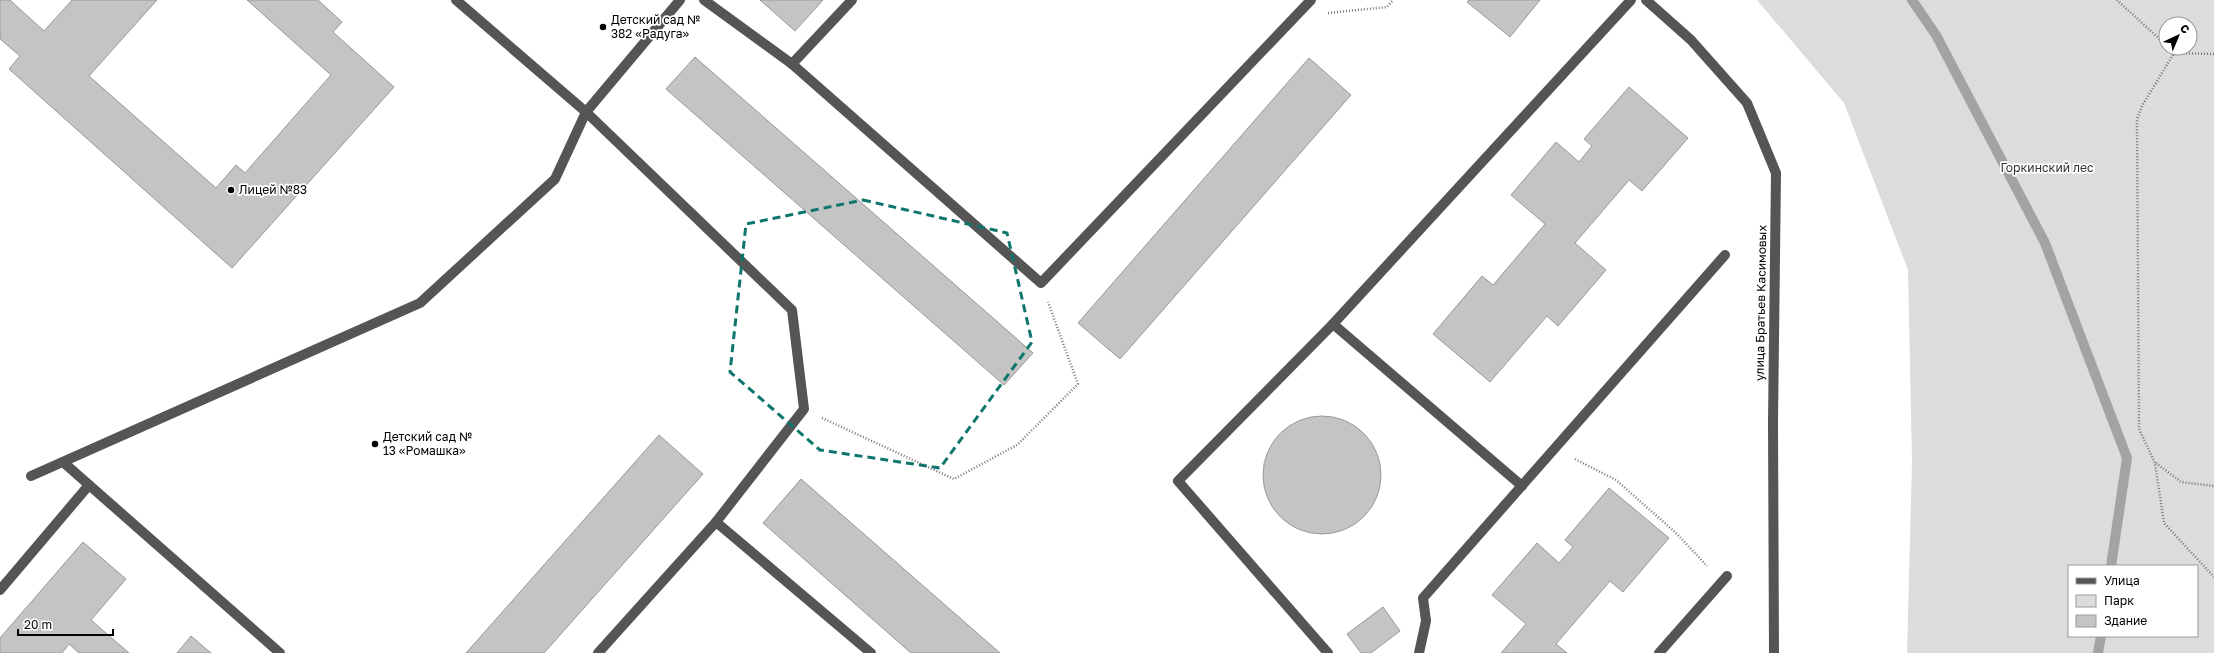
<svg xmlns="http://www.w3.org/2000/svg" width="2214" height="653" viewBox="0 0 2214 653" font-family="'Golos Text',sans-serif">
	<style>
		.green { fill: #dcdcdc; fill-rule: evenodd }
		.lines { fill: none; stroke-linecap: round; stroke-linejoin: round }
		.stream { stroke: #a3a3a3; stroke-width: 10 }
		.building { fill: #c4c4c4; stroke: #999 }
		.path { stroke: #777; stroke-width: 2.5; stroke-dasharray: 1 2; stroke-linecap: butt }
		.minor { stroke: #555; stroke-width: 10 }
		.marked { fill: none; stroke: #0f766e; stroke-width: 3; stroke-dasharray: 8 5; stroke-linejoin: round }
		.poi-dot { fill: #000; stroke: #fff; stroke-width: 1.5 }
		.labels { text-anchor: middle; stroke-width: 3.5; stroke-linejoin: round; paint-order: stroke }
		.poi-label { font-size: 12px; fill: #000; stroke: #fff; text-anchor: start }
		.park-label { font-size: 12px; fill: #333; stroke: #fff }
		.street-label { font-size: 12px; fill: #000; stroke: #fff }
	</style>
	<rect width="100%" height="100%" fill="#fff"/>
	<!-- green -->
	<path class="green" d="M1757,0H2214V653H1907L1912,461L1908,270L1844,103ZM2166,24H2190V48H2166ZM2069,566H2197V636H2069Z"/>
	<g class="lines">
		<!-- stream -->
		<g class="stream">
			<polyline points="1912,0 1936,35 2045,243 2127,458 2111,566"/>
			<polyline points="2098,653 2101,636"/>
		</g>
	</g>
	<!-- building -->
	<g class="building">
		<polygon points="0,0 10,0 44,31 72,0 157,0 89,76 216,188 236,165 245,173 331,75 247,0 318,0 342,22 333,32 394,87 232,268 9,69 20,56 0,39"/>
		<polygon points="760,0 823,0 795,31"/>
		<polygon points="1469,0 1540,0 1510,37 1467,2"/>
		<polygon points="695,57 1033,353 1004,385 666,89"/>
		<polygon points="1309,58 1351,95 1120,359 1078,323"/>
		<polygon points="1629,87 1688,138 1642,191 1629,180 1575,243 1606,270 1558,326 1547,316 1490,382 1433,334 1482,276 1493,285 1545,224 1511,195 1556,142 1579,162 1592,146 1584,139"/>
		<circle cx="1322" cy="475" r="59"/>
		<polygon points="659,435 703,474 544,653 466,653"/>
		<polygon points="801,479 1000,653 911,653 763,523"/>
		<polygon points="1609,488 1669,538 1623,592 1610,581 1556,644 1567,653 1501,653 1526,624 1492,595 1537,543 1559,563 1573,547 1565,540"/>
		<polygon points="83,542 126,579 91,620 129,653 79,653 69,644 62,653 0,653 0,638"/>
		<polygon points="1383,607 1400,631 1371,653 1361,653 1347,634"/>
		<polygon points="191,636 211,653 177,653"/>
	</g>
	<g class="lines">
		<!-- path -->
		<g class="path">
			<polyline points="2117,0 2166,45"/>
			<polyline points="1328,13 1387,7 1393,0"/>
			<polyline points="2169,48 2174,53"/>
			<polyline points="2214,54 2174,53 2142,106 2137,119 2139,429 2155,463 2164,523 2214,577"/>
			<polyline points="822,418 954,479 1017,445 1078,384 1048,302"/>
			<polyline points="1575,459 1616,480 1676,533 1707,566"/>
			<polyline points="2156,463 2181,482 2214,486"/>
		</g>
		<!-- minor -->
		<g class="minor">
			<polyline points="456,0 586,112 792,310 804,409 716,522 598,653"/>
			<polyline points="704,0 792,64"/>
			<polyline points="852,0 792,64 1041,283 1311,0"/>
			<polyline points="1646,0 1691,40 1747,103 1776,173 1773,422 1774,653"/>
			<polyline points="63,462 280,653"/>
			<polyline points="31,476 420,303 555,179 586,112 680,0"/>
			<polyline points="1522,486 1333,324 1631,0"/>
			<polyline points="716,522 871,653"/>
			<polyline points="0,590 89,485"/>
			<polyline points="1328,653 1178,481 1333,324"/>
			<polyline points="1419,653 1426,621 1423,598 1725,255"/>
			<polyline points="1659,653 1727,576"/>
		</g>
	</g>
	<!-- marked area -->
	<path class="marked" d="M863,200L1007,233L1032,342L940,468L820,450L730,372L746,224Z"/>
	<!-- markers -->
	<g class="poi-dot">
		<circle cx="603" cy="27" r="4"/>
		<circle cx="231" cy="190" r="4"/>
		<circle cx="375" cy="444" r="4"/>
	</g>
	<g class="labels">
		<!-- poi labels -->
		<g class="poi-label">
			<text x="611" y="24">Детский сад №<tspan x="611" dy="14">382 «Радуга»</tspan></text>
			<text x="239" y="194">Лицей №83</text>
			<text x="383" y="441">Детский сад №<tspan x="383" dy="14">13 «Ромашка»</tspan></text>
		</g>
		<!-- park labels -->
		<g class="park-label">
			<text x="2047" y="172">Горкинский лес</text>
		</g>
		<!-- street labels -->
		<g class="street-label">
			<text transform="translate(1761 303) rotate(-89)" y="4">улица Братьев Касимовых</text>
		</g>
	</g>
	<!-- legend -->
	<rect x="2068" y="565" width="130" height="72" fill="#ffffff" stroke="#999999"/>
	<rect x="2076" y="578" width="20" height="6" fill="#555555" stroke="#999999"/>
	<text x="2104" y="585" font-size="12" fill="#000000">Улица</text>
	<rect x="2076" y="595" width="20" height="12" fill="#dcdcdc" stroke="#999999"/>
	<text x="2104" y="605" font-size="12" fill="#000000">Парк</text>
	<rect x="2076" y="615" width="20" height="12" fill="#c4c4c4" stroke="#999999"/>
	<text x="2104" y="625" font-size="12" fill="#000000">Здание</text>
	<!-- north arrow -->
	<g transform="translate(2178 36) rotate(44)"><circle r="19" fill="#ffffff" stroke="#999999"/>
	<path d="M0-3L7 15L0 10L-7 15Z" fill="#000000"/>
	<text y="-6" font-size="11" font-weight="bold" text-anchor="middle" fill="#000000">С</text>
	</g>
	<!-- scale -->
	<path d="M18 629v6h95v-6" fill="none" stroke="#000000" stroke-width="2"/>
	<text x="24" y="629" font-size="12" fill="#000000" stroke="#ffffff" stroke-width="3" paint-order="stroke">20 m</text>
</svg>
